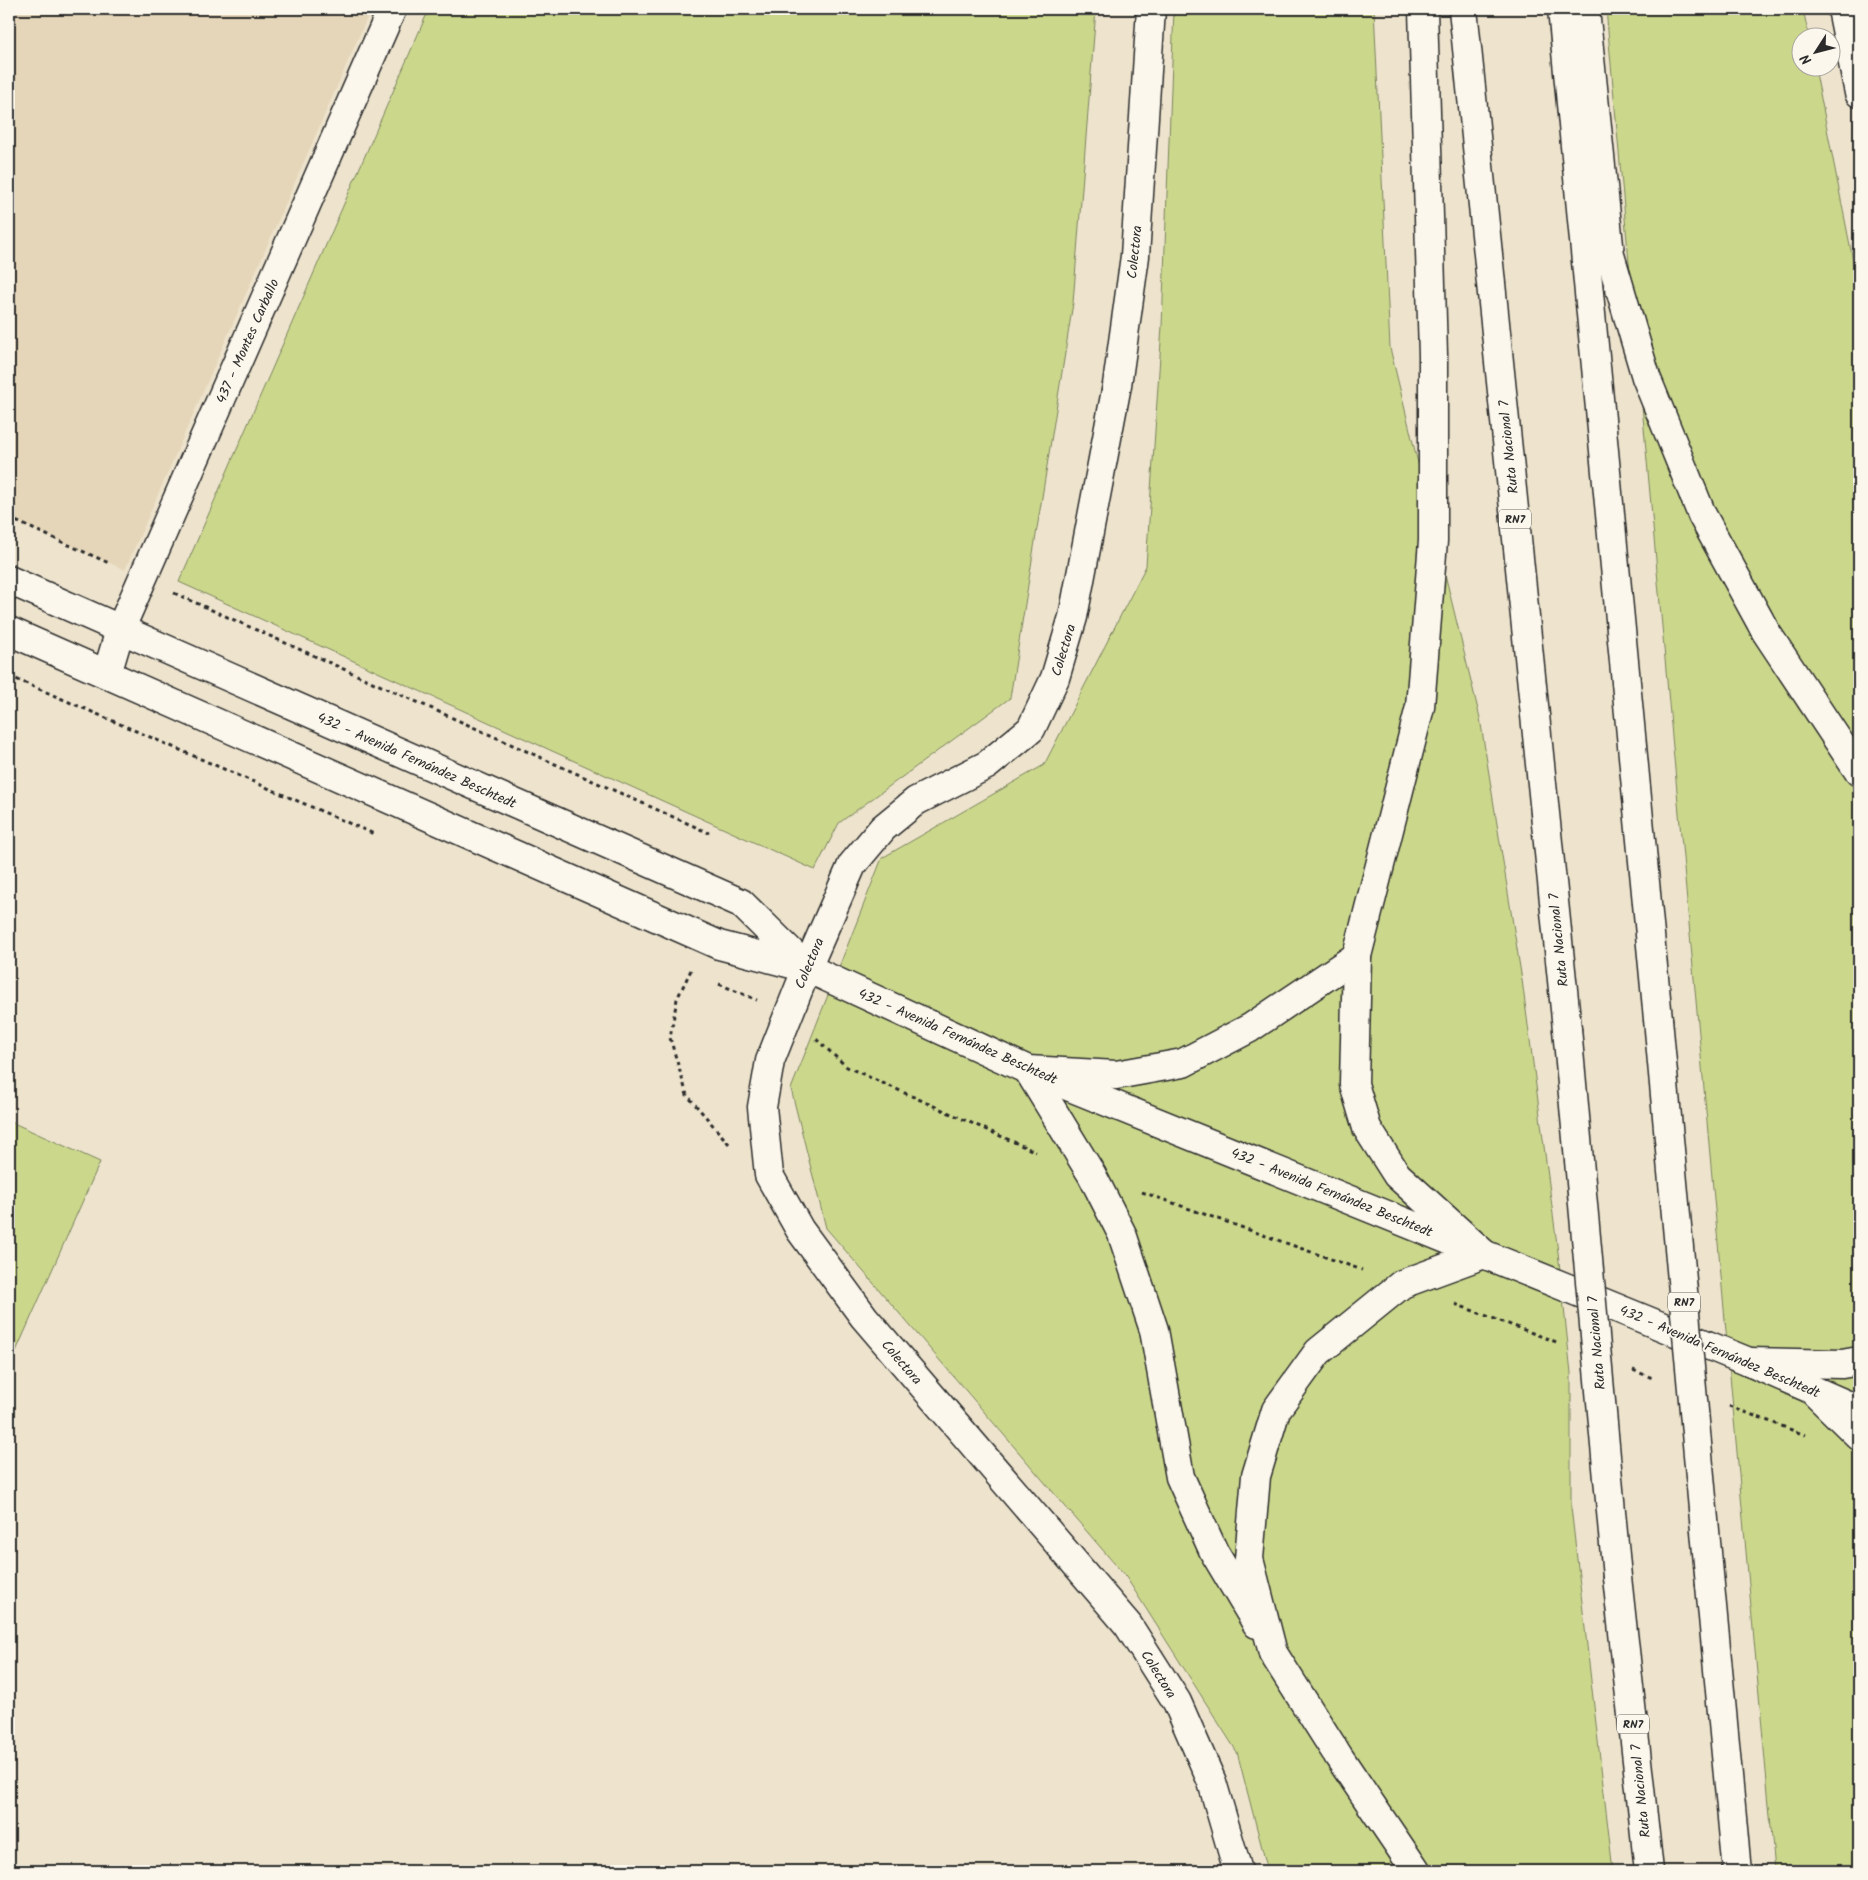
<svg xmlns="http://www.w3.org/2000/svg" width="1868" height="1880" viewBox="0 0 1868 1880" font-family="Kalam,sans-serif">
	<style>
		.built { fill: #e5d6b9 }
		.green { fill: #cbd88c; stroke: #7b825c }
		.lines { fill: none; stroke-linecap: round; stroke-linejoin: round }
		.street-casing { stroke: #2b2b2b; stroke-width: 31 }
		.secondary-casing { stroke: #2b2b2b; stroke-width: 31 }
		.highway-casing { stroke: #2b2b2b; stroke-width: 31 }
		.path { stroke: #2b2b2b; stroke-width: 3; stroke-dasharray: 4 4; stroke-linecap: butt }
		.street { stroke: #fbf7ec; stroke-width: 28 }
		.secondary { stroke: #fbf7ec; stroke-width: 28 }
		.highway { stroke: #fbf7ec; stroke-width: 28 }
		.highway-bridge-casing { stroke: #2b2b2b; stroke-width: 31; stroke-linecap: butt }
		.highway-bridge { stroke: #fbf7ec; stroke-width: 28 }
		.labels { text-anchor: middle; stroke-width: 4; stroke-linejoin: round; paint-order: stroke }
		.shield { fill: #fbf7ec; stroke: #696865; stroke-width: 1 }
		.shield-label { font-size: 12px; font-weight: bold; fill: #2b2b2b }
		.street-label { font-size: 14px; fill: #2b2b2b; stroke: #fbf7ec }
	</style>
	<rect width="100%" height="100%" fill="#eee4ce"/>
	<filter id="ink" filterUnits="userSpaceOnUse"><feTurbulence type="fractalNoise" baseFrequency=".02" numOctaves="2"/><feDisplacementMap in="SourceGraphic" scale="10" xChannelSelector="R" yChannelSelector="G"/><feConvolveMatrix kernelMatrix="1 2 1 2 8 2 1 2 1" color-interpolation-filters="sRGB"/></filter>
	<g filter="url(#ink)">
		<!-- built -->
		<polygon class="built" points="9,9 371,9 125,570 9,518"/>
		<!-- green -->
		<g class="green">
			<polygon points="429,9 1096,9 1073,303 1010,698 839,823 815,870 179,582"/>
			<polygon points="1174,9 1374,9 1390,348 1480,718 1522,980 1558,1252 1571,1373 1571,1507 1613,1871 1268,1871 1237,1752 1126,1577 826,1228 791,1089 882,858 1044,765 1146,566 1162,326"/>
			<polygon points="1606,9 1803,9 1809,37 1800,38 1800,68 1815,68 1859,291 1859,1871 1775,1871"/>
			<polygon points="9,1121 100,1162 9,1367"/>
		</g>
		<g class="lines">
			<defs>
				<polyline id="street" points="107,674 120,630 392,9"/>
				<g id="secondary">
					<polyline points="1151,9 1135,256 1117,385 1073,617 1055,678 1031,729 987,765 916,801 883,828 852,865 807,968 770,1061 762,1107 769,1175 800,1230 864,1317 1128,1625 1177,1702 1212,1782 1238,1871"/>
					<polyline points="1842,9 1859,93"/>
					<polyline points="9,580 741,903 806,967"/>
					<polyline points="9,631 719,945 807,968 1028,1070 1570,1289 1749,1362 1859,1410"/>
				</g>
				<g id="highway">
					<polyline points="1463,9 1567,1029"/>
					<polyline points="1562,9 1658,1019"/>
					<polyline points="1585,9 1610,255 1646,377 1702,515 1766,632 1859,772"/>
					<polyline points="1028,1070 1092,1175 1122,1234 1154,1330 1180,1477 1214,1552 1257,1624"/>
					<polyline points="1028,1070 1116,1075 1183,1063 1250,1028 1357,956"/>
					<polyline points="1749,1362 1842,1364 1859,1361"/>
					<polyline points="1811,1389 1859,1436"/>
					<polyline points="1617,1577 1649,1871"/>
					<polyline points="1710,1585 1737,1871"/>
					<polyline points="1416,1871 1339,1757 1273,1653 1249,1559 1256,1476 1276,1410 1318,1352 1402,1284 1484,1254 1397,1175 1367,1128 1354,1084 1357,956 1420,707 1433,541 1433,355 1423,9"/>
				</g>
			</defs>
			<!-- street casing -->
			<use href="#street" class="street-casing"/>
			<!-- secondary casing -->
			<use href="#secondary" class="secondary-casing"/>
			<!-- highway casing -->
			<use href="#highway" class="highway-casing"/>
			<!-- path -->
			<g class="path">
				<polyline points="9,518 111,564"/>
				<polyline points="174,593 709,833"/>
				<polyline points="9,676 374,834"/>
				<polyline points="691,970 677,999 670,1038 687,1095 729,1144"/>
				<polyline points="719,984 757,1000"/>
				<polyline points="816,1039 847,1067 1036,1152"/>
				<polyline points="1142,1192 1362,1270"/>
				<polyline points="1455,1304 1559,1343"/>
				<polyline points="1633,1370 1655,1379"/>
				<polyline points="1729,1406 1805,1435"/>
			</g>
			<!-- street -->
			<use href="#street" class="street"/>
			<!-- secondary -->
			<use href="#secondary" class="secondary"/>
			<!-- highway -->
			<use href="#highway" class="highway"/>
			<defs>
				<g id="highway-bridge">
					<polyline points="1658,1019 1710,1585"/>
					<polyline points="1567,1029 1617,1577"/>
				</g>
			</defs>
			<!-- highway-bridge casing -->
			<use href="#highway-bridge" class="highway-bridge-casing"/>
			<!-- highway-bridge -->
			<use href="#highway-bridge" class="highway-bridge"/>
		</g>
	</g>
	<g class="labels">
		<!-- shield labels -->
		<g class="shield">
			<rect x="1499" y="509.5" width="32" height="19" rx="4"/>
			<rect x="1668" y="1292.5" width="32" height="19" rx="4"/>
			<rect x="1617" y="1714.5" width="32" height="19" rx="4"/>
		</g>
		<g class="shield-label">
			<text x="1515" y="523">RN7</text>
			<text x="1684" y="1306">RN7</text>
			<text x="1633" y="1728">RN7</text>
		</g>
		<!-- street labels -->
		<g class="street-label">
			<text transform="translate(1134 252) rotate(-84)" y="5">Colectora</text>
			<text transform="translate(247 341) rotate(-66)" y="5">437 - Montes Carballo</text>
			<text transform="translate(1508 447) rotate(-96)" y="5">Ruta Nacional 7</text>
			<text transform="translate(1063 650) rotate(-73)" y="5">Colectora</text>
			<text transform="translate(417 760) rotate(24)" y="5">432 - Avenida Fernández Beschtedt</text>
			<text transform="translate(1558 940) rotate(-96)" y="5">Ruta Nacional 7</text>
			<text transform="translate(809 963) rotate(-67)" y="5">Colectora</text>
			<text transform="translate(958 1036) rotate(24)" y="5">432 - Avenida Fernández Beschtedt</text>
			<text transform="translate(1332 1192) rotate(22)" y="5">432 - Avenida Fernández Beschtedt</text>
			<text transform="translate(1596 1343) rotate(-95)" y="5">Ruta Nacional 7</text>
			<text transform="translate(1720 1351) rotate(23)" y="5">432 - Avenida Fernández Beschtedt</text>
			<text transform="translate(902 1362) rotate(49)" y="5">Colectora</text>
			<text transform="translate(1159 1674) rotate(58)" y="5">Colectora</text>
			<text transform="translate(1640 1791) rotate(-96)" y="5">Ruta Nacional 7</text>
		</g>
	</g>
	<!-- margin -->
	<rect width="1868" height="1880" fill="none" stroke="#fbf7ec" stroke-width="30"/>
	<rect x="15" y="15" width="1838" height="1850" fill="none" stroke="#2b2b2b" stroke-width="2" filter="url(#ink)"/>
	<!-- north arrow -->
	<g transform="translate(1816 52) rotate(234)"><circle r="24" fill="#fbf7ec" stroke="#a8a59f"/>
	<path d="M0-4L9 19L0 12L-9 19Z" fill="#2b2b2b"/>
	<text y="-8" font-size="14" font-weight="bold" text-anchor="middle" fill="#2b2b2b">N</text>
	</g>
</svg>
